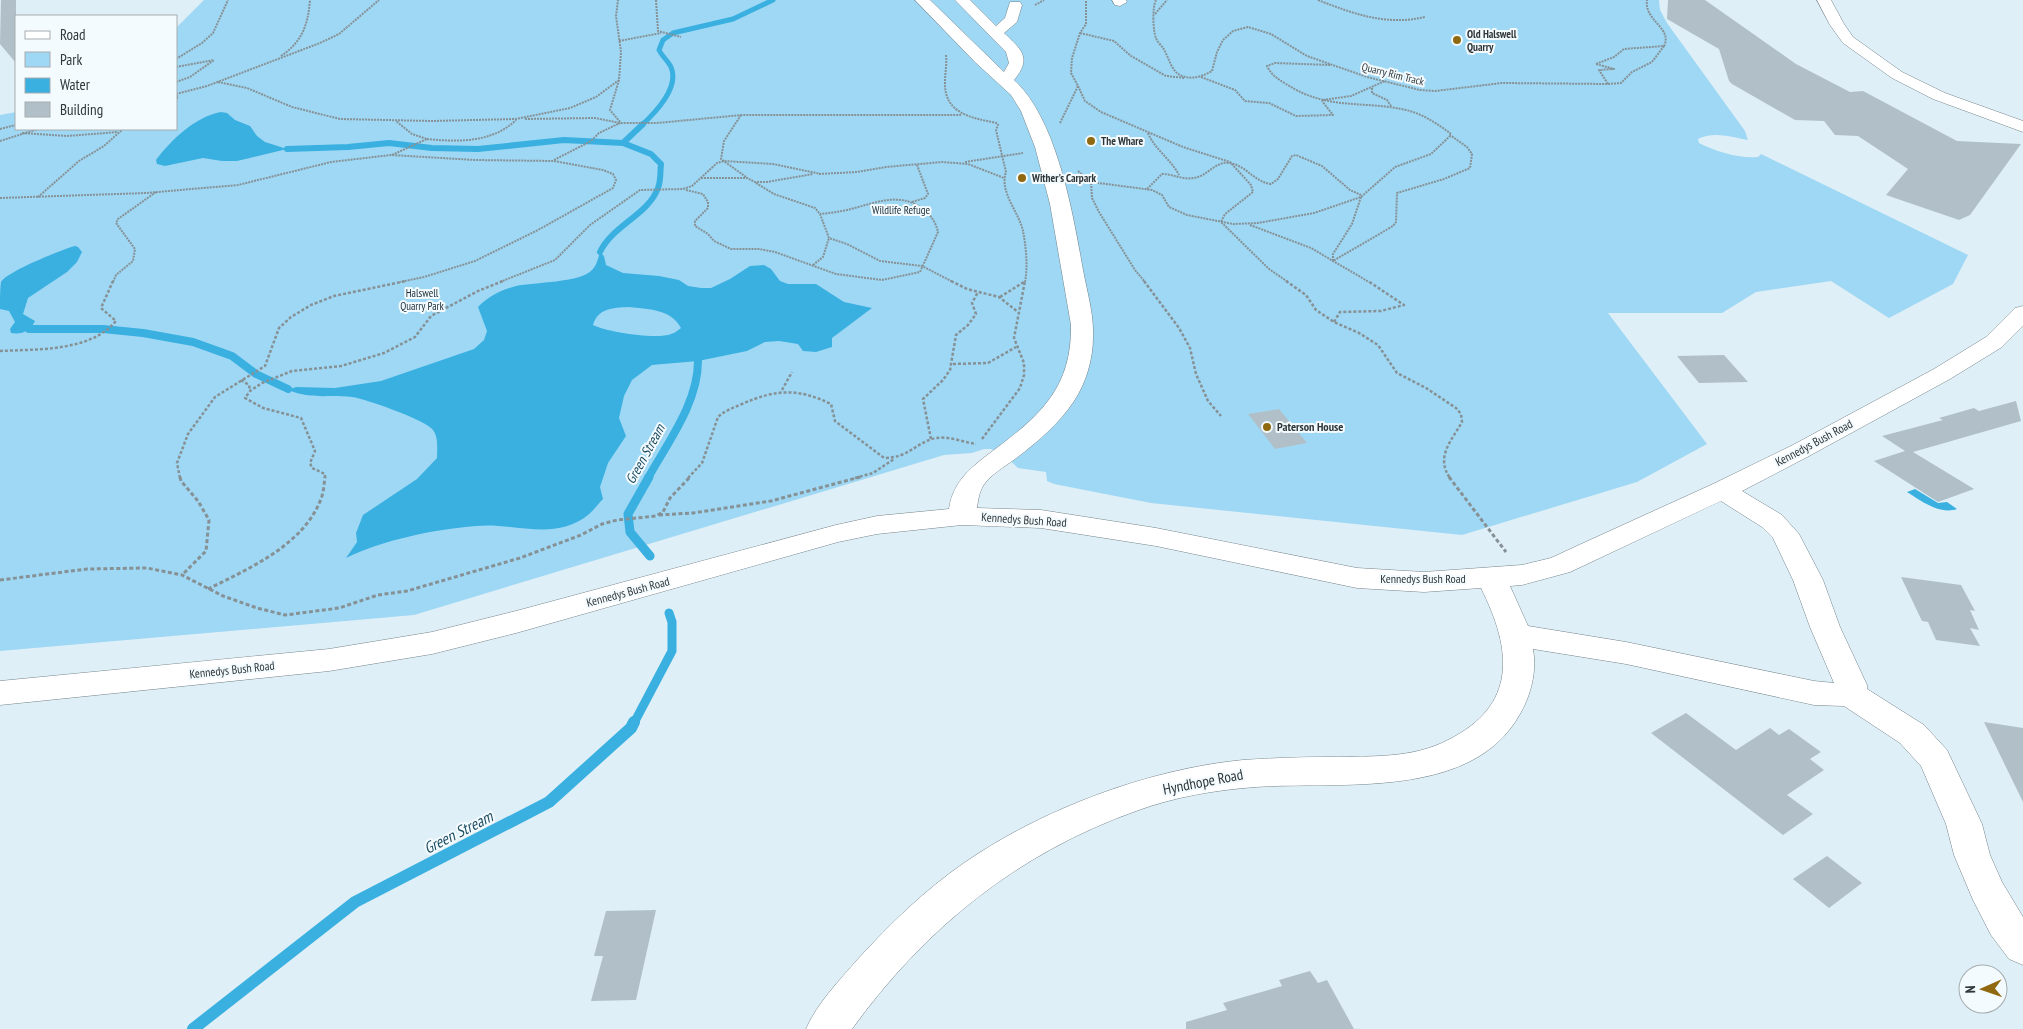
<svg xmlns="http://www.w3.org/2000/svg" width="2023" height="1029" viewBox="0 0 2023 1029" font-family="'PT Sans Narrow',sans-serif">
	<style>
		.green { fill: #9fd8f4 }
		.water { fill: #3ab0e1; fill-rule: evenodd }
		.lines { fill: none; stroke-linecap: round; stroke-linejoin: round }
		.stream-far4 { stroke: #3ab0e1; stroke-width: 5 }
		.stream-far3 { stroke: #3ab0e1; stroke-width: 6 }
		.stream-far2 { stroke: #3ab0e1; stroke-width: 8 }
		.stream-far1 { stroke: #3ab0e1; stroke-width: 9 }
		.stream { stroke: #3ab0e1; stroke-width: 12 }
		.building { fill: #b1c0c8 }
		.minor-casing { stroke: #75848b; stroke-width: 1 }
		.path-far2 { stroke: #869196; stroke-width: 2; stroke-dasharray: 2 1; stroke-linecap: butt }
		.path-far1 { stroke: #869196; stroke-width: 2.5; stroke-dasharray: 3 2; stroke-linecap: butt }
		.path { stroke: #869196; stroke-width: 3; stroke-dasharray: 4 2.5; stroke-linecap: butt }
		.minor { fill: #fff; fill-rule: evenodd }
		.poi-dot { fill: #90680f; stroke: #f4fbfe; stroke-width: 2 }
		.labels { text-anchor: middle; stroke-width: 4; stroke-linejoin: round; paint-order: stroke }
		.far-poi-label { font-size: 11px; font-weight: bold; fill: #2f3538; stroke: #f4fbfe; text-anchor: start }
		.far-street-label { font-size: 11px; fill: #2f3538; stroke: #f4fbfe }
		.far-park-label { font-size: 11px; fill: #1a2d37; stroke: #f4fbfe }
		.poi-label { font-size: 12px; font-weight: bold; fill: #2f3538; stroke: #f4fbfe; text-anchor: start }
		.street-label { font-size: 12px; fill: #2f3538; stroke: #f4fbfe }
		.water-label { font-size: 14px; font-style: italic; fill: #1d4c61; stroke: #f4fbfe }
		.near-street-label { font-size: 15px; fill: #2f3538; stroke: #f4fbfe }
		.near-water-label { font-size: 16px; font-style: italic; fill: #1d4c61; stroke: #f4fbfe }
	</style>
	<rect width="100%" height="100%" fill="#dfeff7"/>
	<!-- green -->
	<path class="green" d="M204,0H1659L1660,10L1667,23L1745,131L1748,140C1731,137 1713,131 1698,139L1699,143C1715,151 1739,159 1758,157L1761,154L1968,255L1953,284L1889,318L1831,281L1756,292L1722,313H1608L1707,444L1637,482L1462,535L1151,503L1054,484L1047,481L1046,472L1018,468L1004,455L991,449H984L972,453L944,455L414,615L0,651V115L16,112V129H176V28Z"/>
	<!-- water -->
	<g class="water">
		<path d="M221,112L227,113L235,120L250,126L257,136L265,142L287,149L237,161H222L203,158L165,166L157,164L156,160C171,140 196,116 221,112Z"/>
		<path d="M75,246L78,247L82,252L77,262L67,272L28,298L23,314L35,321C30,331 22,335 11,333L10,329L15,322L9,311L0,309C0,301 0,288 1,282C6,272 63,249 75,246Z"/>
		<path d="M600,252L604,256L606,265L623,273L659,276L679,280L688,286L701,288H711L730,279L750,266L764,265L771,269L780,281L788,284H816L844,302L872,308L832,338V347L816,352L803,351L798,344L779,341L765,342L747,351L698,361L652,365L632,380L624,396L619,418L626,436L608,463L600,487L603,499C598,504 593,511 588,515C554,542 514,522 476,526C432,530 386,539 346,558L357,542L356,533L363,515L417,479L437,458C437,448 439,435 431,428C422,419 366,399 352,397C327,394 313,400 288,390L296,387L335,388L381,381L474,349L484,340L487,331L478,307C489,296 501,290 516,286C534,282 580,283 592,270C597,265 598,258 600,252ZM628,307C648,309 671,309 681,328C678,330 675,333 671,334C657,340 607,332 593,325C598,308 613,308 628,307Z"/>
		<path d="M1915,489L1938,503L1947,502L1957,509C1940,515 1921,501 1907,492Z"/>
	</g>
	<g class="lines">
		<!-- stream-far4 -->
		<path class="stream-far4" d="M641,126C655,113 680,88 671,67C668,61 662,56 659,50L663,40L673,33L733,19L773,0"/>
		<!-- stream-far3 -->
		<g class="stream-far3">
			<polyline points="287,149 348,147 389,143 432,148 478,149 564,140 623,143 643,124"/>
			<path d="M600,252C613,225 648,215 658,188C661,181 660,172 661,164L651,154L623,143"/>
		</g>
		<!-- stream-far2 -->
		<g class="stream-far2">
			<polyline points="29,329 103,329 143,333 193,342 232,356 256,374 288,389"/>
			<path d="M648,478C668,442 698,403 698,361"/>
		</g>
		<!-- stream-far1 -->
		<g class="stream-far1">
			<polyline points="649,477 628,514 630,532 650,556"/>
			<polyline points="634,723 672,651 672,622 669,613"/>
		</g>
		<!-- stream -->
		<polyline class="stream" points="193,1029 355,902 549,802 631,728 634,722"/>
	</g>
	<!-- building -->
	<g class="building">
		<polygon points="1,0 16,0 16,63 0,44"/>
		<polygon points="1668,0 1705,0 1796,64 1850,92 1863,91 1957,141 2021,144 1970,215 1959,220 1886,195 1908,169 1858,136 1835,135 1824,121 1795,120 1732,84 1729,81 1719,49 1667,19"/>
		<polygon points="1724,355 1748,382 1699,383 1677,356"/>
		<polygon points="2016,401 2021,421 1913,452 1974,489 1938,502 1874,461 1905,451 1882,436 1943,420 1939,418 1974,408 1979,411"/>
		<polygon points="1279,409 1307,443 1275,449 1248,414"/>
		<polygon points="1901,577 1961,585 1975,611 1970,610 1979,630 1970,628 1980,646 1936,640 1928,622 1922,621"/>
		<polygon points="1686,713 1736,750 1770,728 1779,735 1789,729 1821,752 1810,759 1824,770 1787,795 1813,814 1783,835 1651,733"/>
		<polygon points="1984,722 2023,728 2023,802"/>
		<polygon points="1827,856 1862,883 1829,908 1793,879"/>
		<polygon points="656,910 636,1000 591,1001 603,956 594,956 606,911"/>
		<polygon points="1310,971 1318,983 1327,980 1354,1029 1186,1029 1186,1022 1227,1010 1223,1003 1282,986 1279,980"/>
	</g>
	<g class="lines">
		<defs>
			<g id="minor">
				<path d="M915,0H930L1004,72L1009,63L1006,52L955,0H970L996,26L1005,18L1010,2H1020L1022,5L1017,22L1004,33C1022,50 1032,58 1014,80C1057,119 1073,214 1083,270C1087,292 1094,314 1093,337C1093,359 1086,383 1074,401C1059,424 1036,443 1015,459C1004,467 990,475 983,486C979,493 978,501 977,508L1041,510L1156,528L1357,568L1424,572L1522,565L1551,558L1579,545L1713,484L1791,446L1934,369L1986,337L2015,308L2023,306V326L2002,347L1950,379L1809,456L1742,491L1782,515L1799,534L1823,580L1840,627L1867,685V689L1924,725L1947,750L1982,824L1990,855L2002,882L2023,917V965L2009,959L1991,935L1973,900L1954,855L1946,824L1921,766L1900,743L1844,706L1814,705L1626,664L1533,649C1537,671 1531,695 1520,714C1472,801 1339,781 1256,787C1215,790 1174,797 1136,811C1018,853 925,928 852,1029H806C818,1002 839,981 858,959C890,924 925,890 964,863C1042,809 1149,769 1243,760C1272,758 1301,757 1331,757C1370,756 1412,759 1448,740C1518,705 1512,650 1481,588L1424,592L1357,588L1156,546L1041,528L962,525L877,534L838,542L516,633L432,654L329,671L0,705V681L329,649L432,632L516,611L836,525L877,516L949,509C953,480 973,466 994,450C1041,415 1072,387 1071,325L1050,204L1035,147L1021,111L1011,95L975,62ZM1721,501L1762,527L1773,538L1793,580L1810,627L1834,683L1814,681L1626,642L1528,626L1510,586L1522,585L1570,572Z"/>
				<polygon points="1112,0 1126,0 1127,2 1120,6 1115,5"/>
				<polygon points="1817,0 1831,0 1844,24 1853,37 1902,72 1945,93 2023,121 2023,132 1933,99 1892,78 1843,43 1830,25"/>
			</g>
		</defs>
		<!-- minor casing -->
		<use href="#minor" class="minor-casing"/>
		<!-- path-far2 -->
		<g class="path-far2">
			<polyline points="656,0 658,31 681,37"/>
			<path d="M1156,0C1152,7 1153,31 1156,38C1157,42 1161,45 1163,48C1169,57 1171,72 1182,76C1193,80 1203,76 1212,71L1217,52L1223,40L1233,31L1248,27L1271,34L1307,56L1367,77L1420,90L1435,91L1502,83L1608,84L1599,70L1614,69L1596,64"/>
			<path d="M1318,0C1354,14 1386,26 1425,17"/>
			<polyline points="1035,5 1044,0"/>
			<polyline points="1155,14 1167,0"/>
			<polyline points="1080,33 1114,41 1131,56 1166,76 1185,78"/>
			<polyline points="619,41 661,33"/>
			<path d="M946,55C947,64 945,73 945,82C944,114 972,118 997,123L998,125L996,130L1006,172C999,192 1019,212 1023,231C1026,247 1028,266 1025,282"/>
			<path d="M281,56C302,42 308,25 310,0"/>
			<polyline points="176,59 202,43 213,33 228,0"/>
			<path d="M1596,64L1614,57L1624,49L1664,46C1673,28 1644,21 1647,0"/>
			<polyline points="176,67 214,60 190,77 176,82"/>
			<polyline points="1201,77 1235,90 1245,101 1269,103 1296,116 1333,115 1322,101"/>
			<polyline points="619,80 610,110 621,123 657,123 742,115 961,115"/>
			<polyline points="218,82 247,88 292,107 340,119 432,121 516,119 570,108 596,97 619,80 621,52 616,16 618,0"/>
			<polyline points="1608,84 1621,83 1632,72 1652,62 1664,46"/>
			<polyline points="1078,86 1085,101 1101,112 1183,147 1230,162 1251,185 1253,192 1225,214 1221,222 1269,269 1288,282"/>
			<polyline points="1372,88 1372,93 1387,100 1391,106"/>
			<polyline points="176,94 207,86 320,43 339,34 379,0"/>
			<polyline points="176,96 178,96 176,100"/>
			<polyline points="1323,100 1351,96 1385,81"/>
			<polyline points="741,115 724,141 721,159 746,177"/>
			<polyline points="525,119 595,118 620,123"/>
			<polyline points="1060,123 1078,86 1071,73 1072,58 1080,33 1086,24 1086,0"/>
			<polyline points="0,129 16,125"/>
			<polyline points="22,133 67,136 118,132"/>
			<path d="M1148,133C1155,150 1170,158 1179,175"/>
			<path d="M427,139C458,142 492,143 516,120"/>
			<polyline points="0,141 38,129"/>
			<polyline points="392,155 427,139 412,134 396,121"/>
			<polyline points="554,160 591,141 599,133 620,123"/>
			<polyline points="965,162 1023,153"/>
			<polyline points="1078,171 1091,182 1092,198 1099,212 1135,270 1145,282"/>
			<polyline points="819,174 857,172 886,167 942,162 968,164 1004,178"/>
			<polyline points="701,178 747,178 755,182 767,182 813,174"/>
			<path d="M1091,182L1152,190L1162,195L1169,207L1187,215L1233,224L1258,223L1314,213L1361,197L1395,167L1431,154L1450,136V133C1436,123 1423,114 1406,110C1362,100 1328,111 1286,84C1278,79 1271,75 1267,66L1275,63L1330,65"/>
			<polyline points="756,183 774,194 815,208 820,214 829,238 847,244 880,261 922,266 953,282"/>
			<path d="M1147,189L1162,174C1173,174 1183,180 1193,178C1207,177 1215,161 1229,163C1246,165 1254,182 1271,184L1278,179L1292,156L1296,155L1322,166L1350,190L1361,195"/>
			<path d="M686,190L703,194L708,202V208L695,221V226L708,234L714,241L731,249H759L775,252L836,274L882,280L920,272L938,232C936,223 931,215 924,210C900,190 873,204 847,210C838,212 829,213 820,214"/>
			<polyline points="38,197 79,161 104,146 123,129"/>
			<polyline points="1361,197 1352,224 1333,254 1333,261 1393,226 1396,222 1397,193 1444,179 1470,168 1472,154 1467,147 1450,135"/>
			<polyline points="0,198 146,193 238,185 331,162 391,155 475,160 554,161 603,170 613,174 616,180 613,188 538,230 475,261 424,277 400,282"/>
			<polyline points="912,202 925,198 928,194 917,165"/>
			<polyline points="1250,225 1311,248 1369,282"/>
			<polyline points="813,265 823,257 829,238"/>
			<polyline points="113,282 116,275 133,261 135,249 116,223 118,219 156,192"/>
			<polyline points="500,282 555,260 590,225 640,190 683,189 692,186 717,163 724,161 773,164 821,174"/>
		</g>
		<!-- path-far1 -->
		<g class="path-far1">
			<polyline points="951,281 967,289 999,297 1018,312"/>
			<polyline points="1144,281 1179,328 1190,348 1196,374 1208,401 1221,416"/>
			<path d="M1286,281L1306,295L1316,310L1334,322L1359,333L1378,345L1397,373L1426,388L1456,408L1461,414L1462,422C1452,440 1435,457 1450,478"/>
			<polyline points="1000,297 1024,282"/>
			<polyline points="1334,322 1340,312 1381,311 1404,305 1368,281"/>
			<path d="M0,351C37,349 90,352 116,321L101,308L113,281"/>
			<polyline points="953,364 988,363 1016,347"/>
			<polyline points="241,380 249,385 250,390"/>
			<polyline points="782,390 792,372"/>
			<polyline points="931,439 923,399 943,380 950,370 956,335 968,325 976,314 972,303 978,292"/>
			<polyline points="982,439 1020,388 1024,375 1024,363 1014,338 1025,281"/>
			<polyline points="180,478 177,463 188,434 215,397 265,366 279,328 291,317 311,305 334,296 406,281"/>
			<polyline points="325,478 325,474 312,468 310,463 315,451 301,418 263,408 245,398 250,391 262,383 292,371 341,366 384,353 415,337 431,316 478,291 503,281"/>
			<path d="M688,478L702,463L718,417C724,411 733,408 742,404C776,389 798,388 831,404L835,421L884,458C909,458 916,442 936,438C949,436 963,442 976,444"/>
			<polyline points="855,478 873,473 894,459"/>
		</g>
		<!-- path -->
		<g class="path">
			<polyline points="180,477 181,481 198,501 209,520 206,551 182,575"/>
			<polyline points="1449,477 1506,552"/>
			<polyline points="659,515 693,513 771,501 860,477"/>
			<polyline points="0,580 87,569 147,568 182,575 223,596 257,608 285,615 339,608 378,595 407,591 520,558 581,535 602,524 617,520 656,516 663,512 670,498 690,477"/>
			<path d="M208,589C250,568 306,544 322,496C324,490 324,483 325,477"/>
		</g>
		<!-- minor -->
		<use href="#minor" class="minor"/>
	</g>
	<!-- markers -->
	<g class="poi-dot">
		<circle cx="1457" cy="40" r="5"/>
		<circle cx="1091" cy="141" r="5"/>
		<circle cx="1022" cy="178" r="5"/>
		<circle cx="1267" cy="427" r="5"/>
	</g>
	<g class="labels">
		<!-- far-poi labels -->
		<g class="far-poi-label">
			<text x="1467" y="38">Old Halswell<tspan x="1467" dy="13">Quarry</tspan></text>
			<text x="1101" y="145">The Whare</text>
			<text x="1032" y="182">Wither's Carpark</text>
		</g>
		<!-- far-street labels -->
		<g class="far-street-label">
			<text transform="translate(1393 74) rotate(14)" y="4">Quarry Rim Track</text>
		</g>
		<!-- far-park labels -->
		<g class="far-park-label">
			<text x="901" y="214">Wildlife Refuge</text>
			<text x="422" y="297">Halswell<tspan x="422" dy="13">Quarry Park</tspan></text>
		</g>
		<!-- poi labels -->
		<g class="poi-label">
			<text x="1277" y="431">Paterson House</text>
		</g>
		<!-- street labels -->
		<g class="street-label">
			<text transform="translate(1814 443) rotate(-28)" y="4">Kennedys Bush Road</text>
			<text transform="translate(1024 520) rotate(4)" y="4">Kennedys Bush Road</text>
			<text x="1423" y="583">Kennedys Bush Road</text>
			<text transform="translate(628 592) rotate(-15)" y="4">Kennedys Bush Road</text>
			<text transform="translate(232 670) rotate(-6)" y="4">Kennedys Bush Road</text>
		</g>
		<!-- water labels -->
		<g class="water-label">
			<text transform="translate(645 454) rotate(-61)" y="5">Green Stream</text>
		</g>
		<!-- near-street labels -->
		<g class="near-street-label">
			<text transform="translate(1203 782) rotate(-11)" y="5">Hyndhope Road</text>
		</g>
		<!-- near-water labels -->
		<g class="near-water-label">
			<text transform="translate(458 832) rotate(-27)" y="6">Green Stream</text>
		</g>
	</g>
	<!-- legend -->
	<rect x="15" y="15" width="162" height="115" fill="#f4fbfe" stroke="#a5acaf"/>
	<rect x="25" y="31" width="25" height="8" fill="#ffffff" stroke="#a5acaf"/>
	<text x="60" y="40" font-size="15" fill="#2f3538">Road</text>
	<rect x="25" y="52" width="25" height="15" fill="#9fd8f4" stroke="#a5acaf"/>
	<text x="60" y="65" font-size="15" fill="#2f3538">Park</text>
	<rect x="25" y="78" width="25" height="15" fill="#3ab0e1" stroke="#a5acaf"/>
	<text x="60" y="90" font-size="15" fill="#2f3538">Water</text>
	<rect x="25" y="102" width="25" height="15" fill="#b1c0c8" stroke="#a5acaf"/>
	<text x="60" y="115" font-size="15" fill="#2f3538">Building</text>
	<!-- north arrow -->
	<g transform="translate(1983 989) rotate(268)"><circle r="24" fill="#f4fbfe" stroke="#a5acaf"/>
	<path d="M0-4L9 19L0 12L-9 19Z" fill="#90680f"/>
	<text y="-8" font-size="14" font-weight="bold" text-anchor="middle" fill="#2f3538">N</text>
	</g>
</svg>
